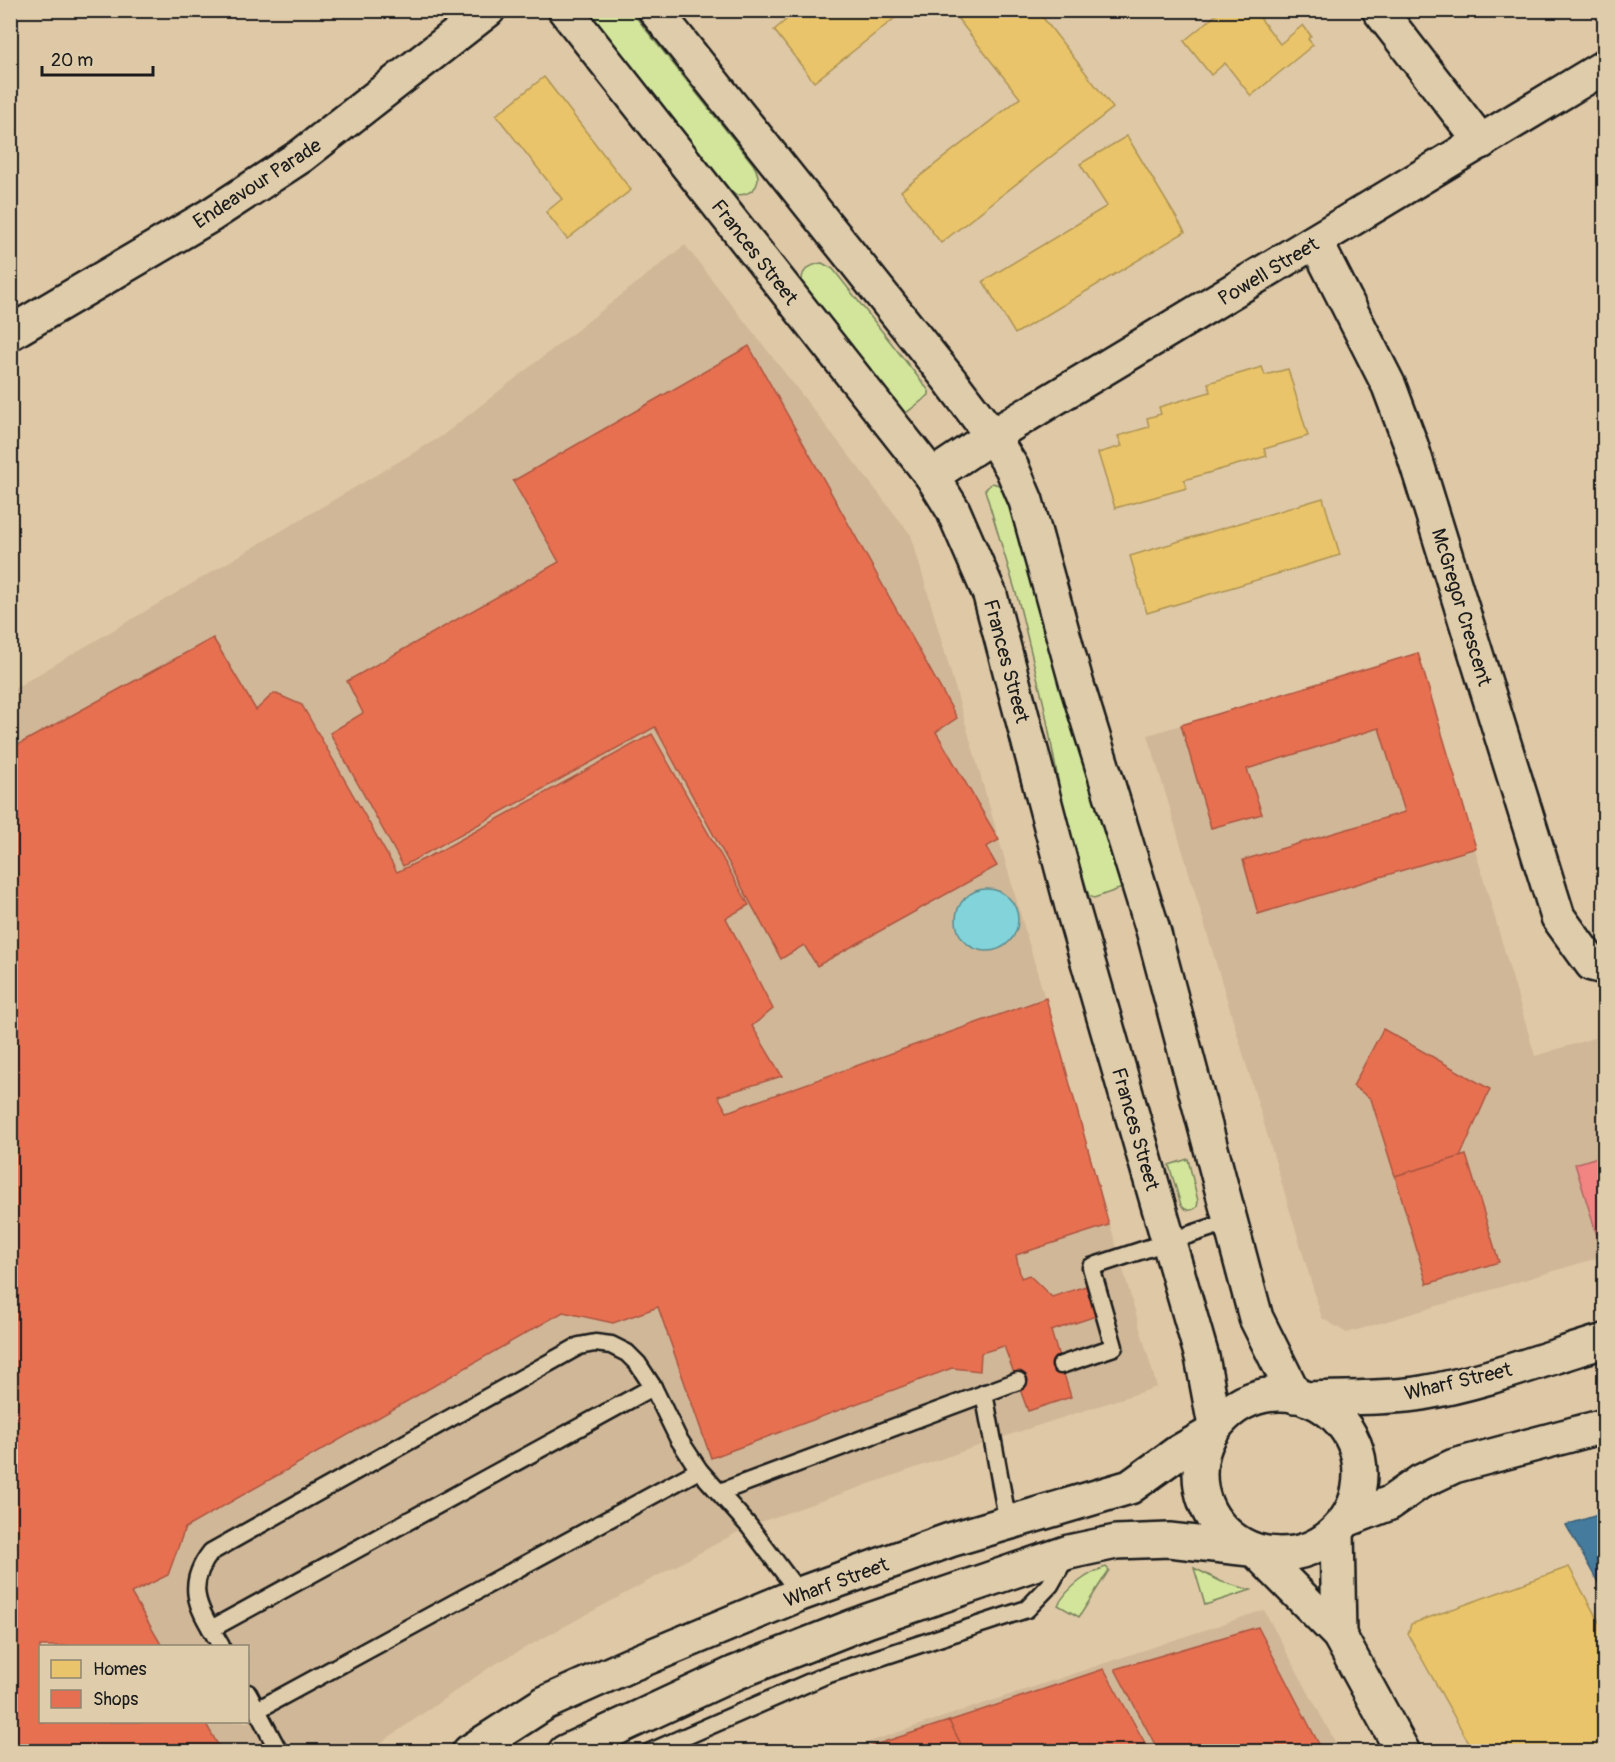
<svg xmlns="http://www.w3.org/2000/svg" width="1615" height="1762" viewBox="0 0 1615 1762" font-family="Pangolin,sans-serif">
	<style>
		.built { fill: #d0b797; fill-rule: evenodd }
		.green { fill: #d2e59a; stroke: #77805b; stroke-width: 1.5 }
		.water { fill: #82d4da; stroke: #598a8e; stroke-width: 1.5 }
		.homes { fill: #e9c46a; stroke: #ac9253; stroke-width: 1.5 }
		.shops { fill: #e76f51; stroke: #aa5641; stroke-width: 1.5 }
		.health { fill: #f28482; stroke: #b26563; stroke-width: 1.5 }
		.public { fill: #457b9d; stroke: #395e76; stroke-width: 1.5 }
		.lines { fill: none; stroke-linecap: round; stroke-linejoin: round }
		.service-casing { stroke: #1c1c1c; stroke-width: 21 }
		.minor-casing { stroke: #1c1c1c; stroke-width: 38 }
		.secondary-casing { stroke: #1c1c1c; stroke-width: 38 }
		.service { stroke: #deccaa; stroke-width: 16 }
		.minor { stroke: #deccaa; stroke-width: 33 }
		.secondary { stroke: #deccaa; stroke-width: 33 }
		.labels { text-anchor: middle; stroke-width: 6; stroke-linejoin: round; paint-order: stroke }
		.street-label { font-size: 20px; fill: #1c1c1c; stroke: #deccaa }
	</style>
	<rect width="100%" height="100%" fill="#dfc8a6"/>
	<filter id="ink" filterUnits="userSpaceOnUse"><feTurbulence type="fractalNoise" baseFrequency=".0167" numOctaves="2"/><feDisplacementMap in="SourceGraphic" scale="12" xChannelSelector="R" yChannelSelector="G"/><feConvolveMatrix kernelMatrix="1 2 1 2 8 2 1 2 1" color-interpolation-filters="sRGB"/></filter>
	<g filter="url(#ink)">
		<!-- built -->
		<g class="built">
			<path d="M685,245L911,535L1157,1387L1015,1433L749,1526L490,1667L369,1751H11L10,691L442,436ZM40,1646H248V1722H40Z"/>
			<polygon points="1418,653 1535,1056 1604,1035 1604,1256 1347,1333 1322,1318 1148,735"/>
			<polygon points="1264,1610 1340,1751 845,1752 857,1746"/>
		</g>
		<!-- green -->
		<g class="green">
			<path d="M585,11H631L753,164C764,181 756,195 736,195L724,187Z"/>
			<path d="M822,263L833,269L929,391V395L906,413L902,414L803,286C799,272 808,265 822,263Z"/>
			<polygon points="992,483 999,485 1002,490 1018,528 1125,887 1094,898 1089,896 1065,817 1044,705 1019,603 985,490"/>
			<path d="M1188,1159L1198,1201L1197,1207C1191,1212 1186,1211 1181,1205L1169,1165Z"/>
			<path d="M1106,1567L1109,1570L1079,1617L1058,1605C1068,1587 1088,1573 1106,1567Z"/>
			<polygon points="1194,1568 1222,1582 1251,1590 1205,1605"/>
		</g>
		<!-- water -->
		<circle class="water" cx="987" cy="920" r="31"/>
		<!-- homes -->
		<g class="homes">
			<polygon points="798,10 905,10 814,82 774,30"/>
			<polygon points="951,10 1037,10 1113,108 941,243 901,191 1020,98"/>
			<polygon points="1222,10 1254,10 1280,44 1303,25 1311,36 1308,39 1313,45 1251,96 1225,63 1211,75 1184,41"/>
			<polygon points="544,77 631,190 567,239 546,212 562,199 496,115"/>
			<polygon points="1127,136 1185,232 1015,334 983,281 1107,206 1080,164"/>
			<polygon points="1262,367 1265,375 1288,369 1308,436 1264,449 1267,456 1184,480 1187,488 1115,508 1098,453 1122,446 1118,436 1149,427 1147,418 1161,414 1159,407 1210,392 1208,383"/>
			<polygon points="1323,498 1340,555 1147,613 1130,556"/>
			<polygon points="1569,1567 1604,1631 1604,1742 1586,1752 1474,1752 1408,1634 1411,1624"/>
		</g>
		<!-- shops -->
		<g class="shops">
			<polygon points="749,346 957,718 936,732 999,840 986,847 997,866 817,966 804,945 781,959 655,727 403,866 330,733 363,713 347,681 559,562 513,481"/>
			<polygon points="213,638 256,710 274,693 302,705 397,872 436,853 652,734 749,905 726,918 773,1009 752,1026 782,1076 718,1096 727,1112 1046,998 1109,1225 1016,1255 1021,1278 1029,1275 1052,1297 1086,1286 1096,1316 1051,1331 1071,1397 1028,1411 1004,1346 981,1353 980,1371 952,1368 711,1458 658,1307 613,1323 563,1312 185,1528 168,1575 131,1593 162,1646 40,1646 40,1722 205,1722 222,1752 10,1752 10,749"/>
			<polygon points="1418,653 1476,848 1258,914 1243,860 1405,812 1379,728 1247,769 1262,814 1211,828 1181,725"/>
			<polygon points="1383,1029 1490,1089 1460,1157 1395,1176 1371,1099 1353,1086"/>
			<polygon points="1466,1155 1499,1262 1427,1284 1395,1176"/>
			<polygon points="1258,1627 1323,1752 1159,1752 1115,1669"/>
			<polygon points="1104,1669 1150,1752 965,1752 949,1721"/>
			<polygon points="949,1721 965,1752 867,1752 865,1748"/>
		</g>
		<!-- health -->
		<polygon class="health" points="1604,1155 1604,1255 1603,1255 1575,1164"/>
		<!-- public -->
		<polygon class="public" points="1604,1513 1604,1593 1566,1525"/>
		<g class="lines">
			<defs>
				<g id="service">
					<polyline points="1061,1365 1114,1347 1091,1267 1231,1221"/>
					<polyline points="984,1393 1008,1523"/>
					<polyline points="720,1492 1018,1381"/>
					<polyline points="211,1629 653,1387"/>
					<path d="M221,1646C201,1611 182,1589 211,1552L579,1346L595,1343L611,1345L627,1353L638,1364L653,1387L678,1438L699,1470L749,1526L800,1594"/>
					<polyline points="248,1693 279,1752"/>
					<polyline points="257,1710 699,1470"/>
					<polyline points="650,1752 826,1675 1027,1609 1050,1585 1067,1555"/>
				</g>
				<g id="minor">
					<polyline points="565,10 932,476 953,510 990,595 1073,910 1202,1357 1215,1426"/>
					<polyline points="655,10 952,383 992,436 1012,468 1026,501 1077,685 1153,930 1256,1318 1295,1396"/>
					<polyline points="1379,10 1481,142"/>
					<polyline points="1316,242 1389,386 1411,445 1558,917 1592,964 1604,967"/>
					<polyline points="10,333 211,215 301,156 488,10"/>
					<polyline points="932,476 992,436 1604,67"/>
					<polyline points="1337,1532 1339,1635"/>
					<polyline points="1257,1552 1339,1635 1403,1752"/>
				</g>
				<g id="secondary">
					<circle cx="1280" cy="1474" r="80"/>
					<path d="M1307,1399C1345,1397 1385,1399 1422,1393C1485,1382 1544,1359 1604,1341"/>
					<polyline points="1346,1520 1390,1503 1420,1482 1454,1466 1604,1426"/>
					<polyline points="469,1752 545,1703 632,1664 800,1594 950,1540 1130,1487 1177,1453 1210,1434"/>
					<polyline points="565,1752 735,1673 867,1621 1069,1552 1116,1542 1169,1540 1250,1549"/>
				</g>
			</defs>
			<!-- service casing -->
			<use href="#service" class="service-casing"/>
			<!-- minor casing -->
			<use href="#minor" class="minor-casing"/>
			<!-- secondary casing -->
			<use href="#secondary" class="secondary-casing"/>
			<!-- service -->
			<use href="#service" class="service"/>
			<!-- minor -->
			<use href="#minor" class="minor"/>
			<!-- secondary -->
			<use href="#secondary" class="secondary"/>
		</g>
	</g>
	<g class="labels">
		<!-- street labels -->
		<g class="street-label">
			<text transform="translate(257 183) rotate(-33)" y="7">Endeavour Parade</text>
			<text transform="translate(755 252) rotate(52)" y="7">Frances Street</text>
			<text transform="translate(1268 271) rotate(-31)" y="7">Powell Street</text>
			<text transform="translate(1462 607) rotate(73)" y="7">McGregor Crescent</text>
			<text transform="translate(1007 661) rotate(75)" y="7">Frances Street</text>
			<text transform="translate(1136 1129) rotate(74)" y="7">Frances Street</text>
			<text transform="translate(1458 1381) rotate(-13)" y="7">Wharf Street</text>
			<text transform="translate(836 1582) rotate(-20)" y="7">Wharf Street</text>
		</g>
	</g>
	<!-- margin -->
	<rect width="1615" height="1762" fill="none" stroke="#deccaa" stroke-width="36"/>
	<rect x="18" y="18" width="1579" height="1726" fill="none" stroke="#1c1c1c" stroke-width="2" filter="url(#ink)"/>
	<!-- legend -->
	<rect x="39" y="1645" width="210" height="78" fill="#deccaa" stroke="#908671" stroke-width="1.5"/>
	<rect x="51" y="1660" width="30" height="18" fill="#e9c46a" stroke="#908671" stroke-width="1.5"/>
	<text x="93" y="1675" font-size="18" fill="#1c1c1c">Homes</text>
	<rect x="51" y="1690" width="30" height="18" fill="#e76f51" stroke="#908671" stroke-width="1.5"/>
	<text x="93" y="1705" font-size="18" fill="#1c1c1c">Shops</text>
	<!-- scale -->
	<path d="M42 66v9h111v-9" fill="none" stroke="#1c1c1c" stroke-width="3"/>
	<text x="51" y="66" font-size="18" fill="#1c1c1c" stroke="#deccaa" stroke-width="4.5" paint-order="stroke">20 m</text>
</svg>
